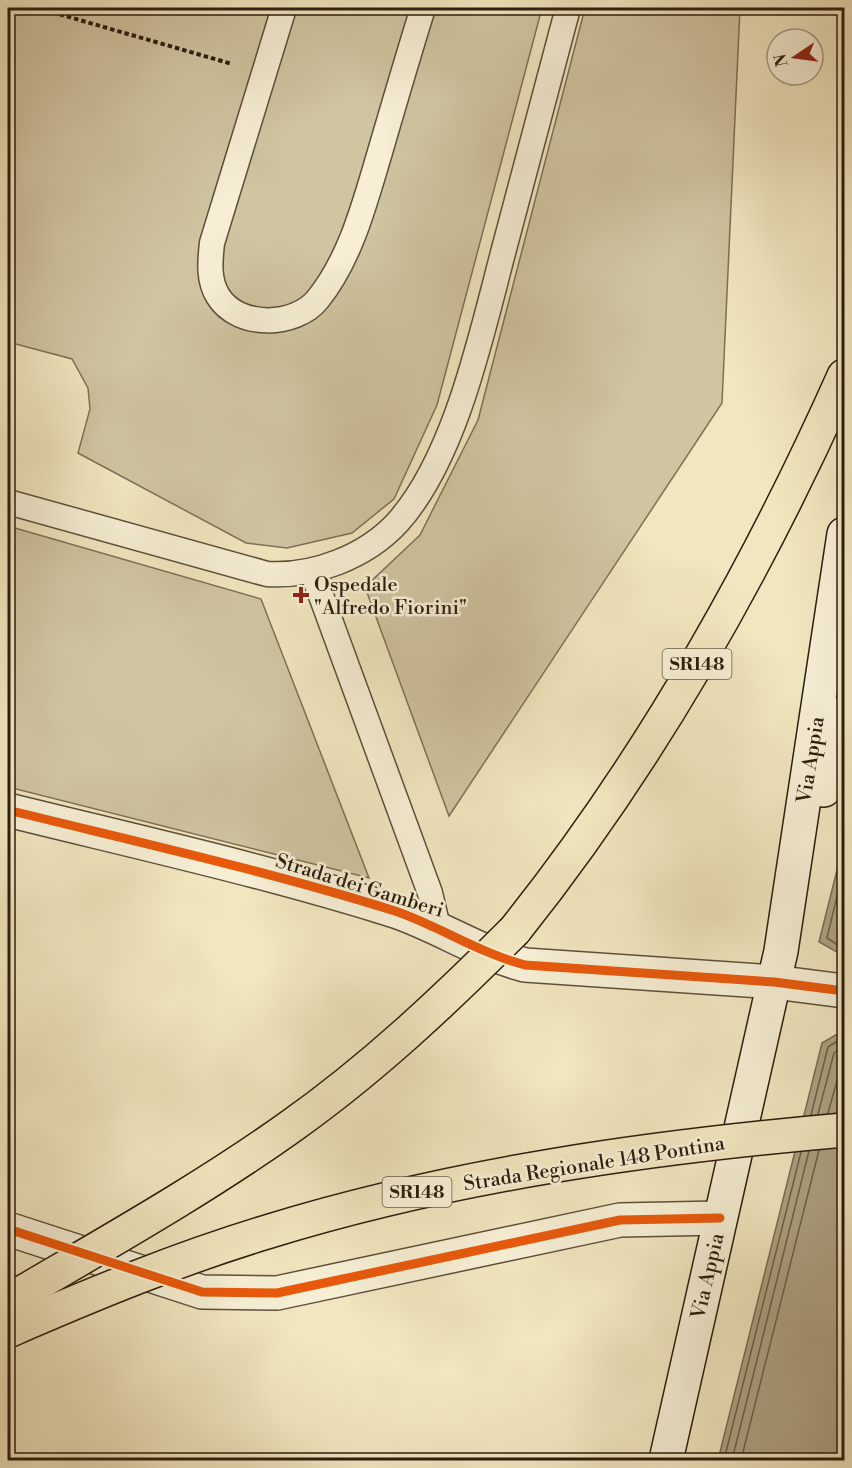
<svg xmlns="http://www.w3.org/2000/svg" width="852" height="1468" viewBox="0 0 852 1468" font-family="'Libre Bodoni',serif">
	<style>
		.green { fill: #d0c4a1; stroke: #7e7058; stroke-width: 1.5 }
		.water { fill: #aea283; stroke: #7a6d55; stroke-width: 1.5 }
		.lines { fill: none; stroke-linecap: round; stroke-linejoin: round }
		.shore { stroke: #6d6049; stroke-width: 1.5 }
		.service-casing { stroke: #5d4f3b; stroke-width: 27 }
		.minor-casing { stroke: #5d4f3b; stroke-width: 36 }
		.secondary-casing { stroke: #2c1d0f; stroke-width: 36 }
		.primary-casing { stroke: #2c1d0f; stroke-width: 36 }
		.path { stroke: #2c1d0f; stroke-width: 4; stroke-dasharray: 4.5 3; stroke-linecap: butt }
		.service { stroke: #f6efd5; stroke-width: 24 }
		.minor { stroke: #f6efd5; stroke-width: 33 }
		.secondary { stroke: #f6efd5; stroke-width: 33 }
		.primary { stroke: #f1e6bf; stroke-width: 33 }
		.primary-bridge-casing { stroke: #2c1d0f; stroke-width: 36; stroke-linecap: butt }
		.primary-bridge { stroke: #f1e6bf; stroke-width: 33 }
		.cycleway-casing { stroke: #f6efd5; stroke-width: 13 }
		.cycleway { stroke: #e8590c; stroke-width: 9 }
		.poi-dot { fill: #8f2418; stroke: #f6efd5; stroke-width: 2 }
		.labels { text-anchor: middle; stroke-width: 5; stroke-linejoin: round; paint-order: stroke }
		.shield { fill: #f6efd5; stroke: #695c4a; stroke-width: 1.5 }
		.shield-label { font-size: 18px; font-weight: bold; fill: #2c1d0f }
		.poi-label { font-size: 20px; fill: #2c1d0f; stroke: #f6efd5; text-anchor: start }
		.street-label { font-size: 20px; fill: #2c1d0f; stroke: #f6efd5 }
	</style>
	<rect width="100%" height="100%" fill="#f1e6bf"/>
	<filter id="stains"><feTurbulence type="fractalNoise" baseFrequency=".00333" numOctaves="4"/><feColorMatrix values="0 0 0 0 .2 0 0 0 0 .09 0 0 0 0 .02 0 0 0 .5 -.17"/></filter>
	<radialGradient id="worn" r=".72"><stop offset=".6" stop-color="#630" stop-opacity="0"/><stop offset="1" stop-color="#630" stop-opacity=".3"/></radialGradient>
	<!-- green -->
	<g class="green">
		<polygon points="8,8 542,8 437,405 394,499 352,533 287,548 246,543 78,453 90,409 88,388 72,359 8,342"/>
		<polygon points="585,8 740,8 722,403 449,816 365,587 420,535 478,420"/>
		<polygon points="8,526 261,599 369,878 8,787"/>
	</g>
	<!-- water -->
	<g class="water">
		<polygon points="844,842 844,956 819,942"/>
		<polygon points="844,1030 844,1460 718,1460 822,1043"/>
	</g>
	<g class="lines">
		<!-- shore -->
		<g class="shore">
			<polyline points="844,867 827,938 844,949"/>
			<polyline points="828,1113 844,1056"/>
			<polyline points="818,1114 834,1053 844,1045"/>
			<polyline points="811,1115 828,1047 844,1037"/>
			<polyline points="724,1460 801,1152"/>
			<polyline points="732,1460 809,1151"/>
			<polyline points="741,1460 819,1150"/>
		</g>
		<defs>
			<g id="service">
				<path d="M284,8L212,243C210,261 208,280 218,296C238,329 296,327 318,299C351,258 365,202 380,152C394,104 408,56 423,8"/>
				<path d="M8,502L267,574C313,577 366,557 398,522C456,457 482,332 504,249C525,168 547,88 568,8"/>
				<polyline points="312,571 430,893 438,927"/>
			</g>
			<g id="minor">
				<path d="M8,810C137,842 268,871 395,911C439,926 479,953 525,965L774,982L844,991"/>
				<polyline points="8,1229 202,1292 277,1293 620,1220 720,1218"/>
			</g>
			<g id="secondary">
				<polyline points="824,790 844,713"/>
				<polyline points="666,1460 781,951 844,534"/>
			</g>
			<path id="primary" d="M515,930C650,761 756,573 844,376"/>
		</defs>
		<!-- service casing -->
		<use href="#service" class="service-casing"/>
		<!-- minor casing -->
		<use href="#minor" class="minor-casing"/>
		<!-- secondary casing -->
		<use href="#secondary" class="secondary-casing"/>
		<!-- primary casing -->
		<use href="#primary" class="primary-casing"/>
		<!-- path -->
		<polyline class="path" points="38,8 232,64"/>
		<!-- service -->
		<use href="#service" class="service"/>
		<!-- minor -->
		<use href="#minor" class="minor"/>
		<!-- secondary -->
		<use href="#secondary" class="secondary"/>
		<!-- primary -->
		<use href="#primary" class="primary"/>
		<defs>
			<g id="primary-bridge">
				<path d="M8,1301C103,1245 200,1191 290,1127C372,1069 444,1001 515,930"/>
				<path d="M8,1331C93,1294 180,1258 270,1231C456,1174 651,1147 844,1130"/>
			</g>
		</defs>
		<!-- primary-bridge casing -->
		<use href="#primary-bridge" class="primary-bridge-casing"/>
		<!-- primary-bridge -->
		<use href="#primary-bridge" class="primary-bridge"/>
		<defs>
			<g id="cycleway">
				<path d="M8,810C137,842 268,871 395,911C439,926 479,953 525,965L774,982L844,991"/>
				<polyline points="8,1229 202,1292 277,1293 620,1220 720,1218"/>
			</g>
		</defs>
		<!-- cycleway casing -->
		<use href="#cycleway" class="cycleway-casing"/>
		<!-- cycleway -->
		<use href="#cycleway" class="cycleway"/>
	</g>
	<!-- markers -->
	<path class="poi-dot" d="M298 586h6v6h6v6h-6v6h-6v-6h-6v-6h6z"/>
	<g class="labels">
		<!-- shield labels -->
		<g class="shield">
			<rect x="662.5" y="649" width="69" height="30" rx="4.5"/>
			<rect x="382.5" y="1177" width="69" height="30" rx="4.5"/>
		</g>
		<g class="shield-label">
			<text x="697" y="670">SR148</text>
			<text x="417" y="1198">SR148</text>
		</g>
		<!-- poi labels -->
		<g class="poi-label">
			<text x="314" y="591">Ospedale<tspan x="314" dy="23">"Alfredo Fiorini"</tspan></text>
		</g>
		<!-- street labels -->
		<g class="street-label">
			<text transform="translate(810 760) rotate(-81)" y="7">Via Appia</text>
			<text transform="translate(360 885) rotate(17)" y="7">Strada dei Gamberi</text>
			<text transform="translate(594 1163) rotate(-9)" y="7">Strada Regionale 148 Pontina</text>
			<text transform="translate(707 1276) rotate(-77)" y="7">Via Appia</text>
		</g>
	</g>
	<!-- margin -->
	<rect width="852" height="1468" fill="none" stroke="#f1e6bf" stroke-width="30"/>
	<rect x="9" y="9" width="834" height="1450" fill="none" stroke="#2c1d0f" stroke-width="3"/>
	<rect x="15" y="15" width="822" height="1438" fill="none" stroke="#2c1d0f" stroke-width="1.5"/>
	<!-- north arrow -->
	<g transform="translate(795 57) rotate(257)"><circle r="28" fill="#f6efd5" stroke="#a59b86" stroke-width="1.5"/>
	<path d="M0-4.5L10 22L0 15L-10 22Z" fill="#8f2418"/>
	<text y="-9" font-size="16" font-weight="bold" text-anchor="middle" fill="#2c1d0f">N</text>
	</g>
	<rect width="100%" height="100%" filter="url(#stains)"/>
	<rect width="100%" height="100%" fill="url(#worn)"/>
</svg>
